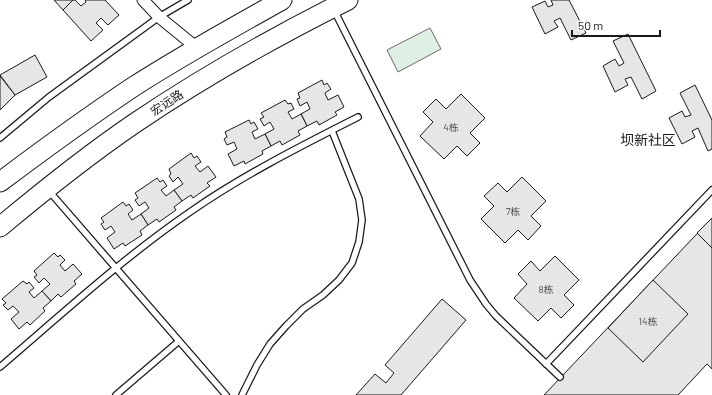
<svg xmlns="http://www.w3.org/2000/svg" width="712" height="395" viewBox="0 0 712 395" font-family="Barlow,'Noto Sans SC',sans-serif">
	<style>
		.green { fill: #e0efe3; stroke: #6a6a6a }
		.building { fill: #e6e6e6; stroke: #1a1a1a }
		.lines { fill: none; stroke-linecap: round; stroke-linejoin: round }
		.lane-casing { stroke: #1a1a1a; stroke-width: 8 }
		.street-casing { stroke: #1a1a1a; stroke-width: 13 }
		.highway-casing { stroke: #1a1a1a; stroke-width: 21 }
		.lane { stroke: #fff; stroke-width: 5.5 }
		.street { stroke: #fff; stroke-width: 11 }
		.highway { stroke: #fff; stroke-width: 19 }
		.labels { text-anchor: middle; stroke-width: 3; stroke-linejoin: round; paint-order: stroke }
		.number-label { font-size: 10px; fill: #4d4d4d }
		.street-label { font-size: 12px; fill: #1a1a1a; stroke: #fff }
		.quarter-label { font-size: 14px; fill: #1a1a1a; stroke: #fff }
	</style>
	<rect width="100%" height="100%" fill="#fff"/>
	<!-- green -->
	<polygon class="green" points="430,28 441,49 398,72 387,50"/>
	<!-- building -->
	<g class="building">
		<polygon points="54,0 73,0 63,10"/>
		<polygon points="73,0 75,0 81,6 86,2 85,0 105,0 119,15 108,25 101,18 96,23 103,30 91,41 63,10"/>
		<polygon points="551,0 569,0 586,33 571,40 560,18 554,21 558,27 545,34 532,7 545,1 548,7 553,5"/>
		<polygon points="628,34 656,91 642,99 631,77 625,79 628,85 615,92 603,66 615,59 619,66 624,63 613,41"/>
		<polygon points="35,55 47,77 15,95 0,75"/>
		<polygon points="0,76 15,95 0,110"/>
		<polygon points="322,80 324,85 327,83 331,89 325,93 328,100 338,95 344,107 335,112 337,115 319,125 317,121 307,126 301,114 310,109 307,102 300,106 297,99 300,98 298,93"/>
		<polygon points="695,85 712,120 712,149 708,151 698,128 692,131 695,137 682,144 669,118 682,111 685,117 691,115 680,93"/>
		<polygon points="461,94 485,118 470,133 480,143 467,156 457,146 444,159 420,136 433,122 423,112 436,99 446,109"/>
		<polygon points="285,100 288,104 291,103 294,109 288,112 292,119 301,114 307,126 298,131 300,135 282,145 280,141 271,146 265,134 274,129 270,122 264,126 260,119 264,117 261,113"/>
		<polygon points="249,120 251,124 254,122 258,129 252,132 255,139 265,134 271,146 262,151 263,154 245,164 244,161 234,166 228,154 237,149 234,142 227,145 224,139 227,137 225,132"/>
		<polygon points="191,153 194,158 197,156 201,162 195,166 200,172 208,166 216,177 207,183 210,186 193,198 191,195 182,201 174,190 183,184 178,177 173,182 169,176 171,174 169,169"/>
		<polygon points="522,177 546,201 531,216 541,226 528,240 518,230 505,243 481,219 494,206 484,196 498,183 507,192"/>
		<polygon points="157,178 160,182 163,180 167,186 161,190 166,196 174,190 182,201 174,207 176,210 159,222 157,219 148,225 141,214 149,208 145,202 139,206 135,200 138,198 135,193"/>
		<polygon points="123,202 126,206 129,204 133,210 128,214 132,220 141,214 148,225 140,231 142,235 125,246 123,243 114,249 107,238 115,232 111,226 105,230 101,224 104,222 101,218"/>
		<polygon points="712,218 712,369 707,364 678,395 544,395"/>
		<polygon points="712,218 712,248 697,233"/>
		<polygon points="54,253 58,257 60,255 65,260 60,265 65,271 73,264 82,274 74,281 76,284 61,297 58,294 51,301 42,291 50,284 44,278 39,283 34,277 37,275 34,271"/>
		<polygon points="555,256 579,280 564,295 574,305 561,318 551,308 538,321 514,298 527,284 518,274 531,261 540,271"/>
		<polygon points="653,280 688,314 643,362 608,328"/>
		<polygon points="23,281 27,284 29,282 34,288 29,292 34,298 42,291 51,301 43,308 45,311 30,325 27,322 19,329 11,319 19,312 13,306 8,310 3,305 6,303 2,299"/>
		<polygon points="442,299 466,320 401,395 356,395 375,374 386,383 394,373 385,365"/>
	</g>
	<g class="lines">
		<defs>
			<g id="lane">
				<polyline points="334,10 470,280 486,304 496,316 560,377"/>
				<polyline points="0,138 49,97 159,17 188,0"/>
				<polyline points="49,191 226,395"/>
				<polyline points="546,364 712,190"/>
				<path d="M0,367C62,314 123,258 190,212C243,175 301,146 358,117"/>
				<polyline points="116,395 179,341"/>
				<polyline points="242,395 257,365 270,344 286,326 303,309 323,295 339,280 352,263 359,242 362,220 359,199 332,131"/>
			</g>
			<polyline id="street" points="143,0 159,17 197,48"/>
			<g id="highway">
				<path d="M0,182C44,149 88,117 133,87C181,56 232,28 282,0"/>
				<path d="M0,227C43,191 88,155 135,123C203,77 274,37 348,0"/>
			</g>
		</defs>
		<!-- lane casing -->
		<use href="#lane" class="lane-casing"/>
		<!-- street casing -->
		<use href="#street" class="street-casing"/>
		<!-- highway casing -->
		<use href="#highway" class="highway-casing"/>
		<!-- lane -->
		<use href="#lane" class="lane"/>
		<!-- street -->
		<use href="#street" class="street"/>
		<!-- highway -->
		<use href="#highway" class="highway"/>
	</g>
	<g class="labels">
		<!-- number labels -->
		<g class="number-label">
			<text x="451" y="131">4栋</text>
			<text x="513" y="215">7栋</text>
			<text x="546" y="293">8栋</text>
			<text x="648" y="325">14栋</text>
		</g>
		<!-- street labels -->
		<g class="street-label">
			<text transform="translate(167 103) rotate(-33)" y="4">宏远路</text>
		</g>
		<!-- quarter labels -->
		<g class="quarter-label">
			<text x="648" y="145">坝新社区</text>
		</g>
	</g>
	<!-- scale -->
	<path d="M572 30v6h88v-6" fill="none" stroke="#1a1a1a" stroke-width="2"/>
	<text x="578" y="30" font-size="12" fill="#1a1a1a" stroke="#ffffff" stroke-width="3" paint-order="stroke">50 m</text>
</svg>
